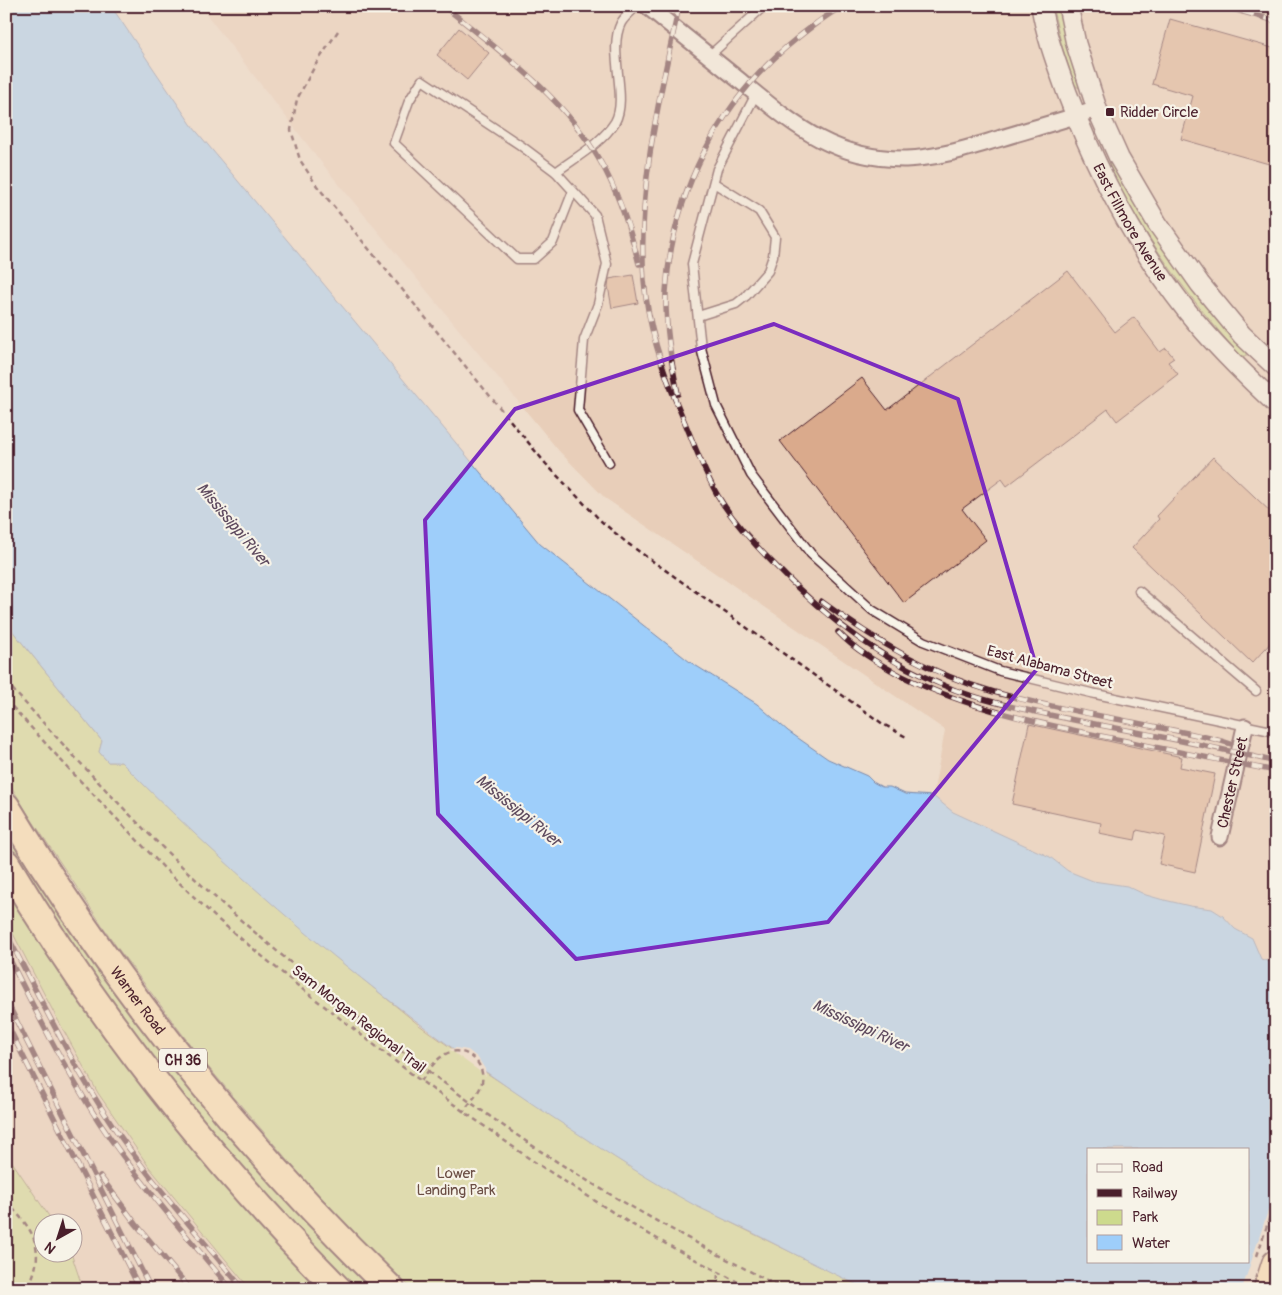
<svg xmlns="http://www.w3.org/2000/svg" width="1282" height="1295" viewBox="0 0 1282 1295" font-family="Pangolin,sans-serif">
	<style>
		.built { fill: #e8ceb9 }
		.green { fill: #cdda8d; stroke: #8c7c5c }
		.water { fill: #9ecefa; stroke: #7c88a7; fill-rule: evenodd }
		.pier { fill: #edc }
		.building { fill: #daaa8c; stroke: #4a1f2b }
		.lines { fill: none; stroke-linecap: round; stroke-linejoin: round }
		.service-casing { stroke: #4a1f2b; stroke-width: 11 }
		.minor-casing { stroke: #4a1f2b; stroke-width: 19 }
		.tertiary-casing { stroke: #4a1f2b; stroke-width: 22 }
		.trunk-casing { stroke: #4a1f2b; stroke-width: 30 }
		.motorway-casing { stroke: #4a1f2b; stroke-width: 31 }
		.path { stroke: #4a1f2b; stroke-width: 2.5; stroke-dasharray: 5 4; stroke-linecap: butt }
		.service { stroke: #f7f3e8; stroke-width: 8 }
		.minor { stroke: #f7f3e8; stroke-width: 15 }
		.tertiary { stroke: #f7f3e8; stroke-width: 19 }
		.trunk { stroke: #fbddab; stroke-width: 26 }
		.motorway { stroke: #fbddab; stroke-width: 28 }
		.rail-casing { stroke: #4a1f2b; stroke-width: 5.5 }
		.rail { stroke: #f7f3e8; stroke-width: 4; stroke-dasharray: 11; stroke-linecap: butt }
		.marked { fill: none; stroke: #7b2cbf; stroke-width: 4; stroke-linejoin: round }
		.poi-dot { fill: #4a1f2b; stroke: #f7f3e8; stroke-width: 2 }
		.labels { text-anchor: middle; stroke-width: 4.5; stroke-linejoin: round; paint-order: stroke }
		.shield { fill: #f7f3e8; stroke: #7e5f64; stroke-width: 1 }
		.shield-label { font-size: 14px; font-weight: bold; fill: #4a1f2b }
		.poi-label { font-size: 15px; fill: #4a1f2b; stroke: #f7f3e8; text-anchor: start }
		.street-label { font-size: 15px; fill: #4a1f2b; stroke: #f7f3e8 }
		.park-label { font-size: 15px; fill: #6b4e44; stroke: #f7f3e8 }
		.water-label { font-size: 16px; font-style: italic; fill: #5f4b5f; stroke: #f7f3e8 }
	</style>
	<rect width="100%" height="100%" fill="#edc"/>
	<filter id="ink" filterUnits="userSpaceOnUse"><feTurbulence type="fractalNoise" baseFrequency=".02" numOctaves="2"/><feDisplacementMap in="SourceGraphic" scale="10" xChannelSelector="R" yChannelSelector="G"/><feConvolveMatrix kernelMatrix="1 2 1 2 8 2 1 2 1" color-interpolation-filters="sRGB"/></filter>
	<g filter="url(#ink)">
		<!-- built -->
		<g class="built">
			<polygon points="200,6 1276,6 1276,964 1261,959 1252,938 1235,929 1223,916 1212,909 1190,906 1160,899 1146,895 1127,886 1093,881 1068,871 1050,857 953,812 933,796 945,730 605,498 559,451 328,171"/>
			<polygon points="6,915 254,1289 71,1289 53,1253 72,1252 72,1222 42,1222 6,1160"/>
		</g>
		<!-- green -->
		<g class="green">
			<polygon points="1052,6 1059,6 1081,86 1079,88 1075,85 1062,46"/>
			<path d="M1111,161L1246,351V356H1241C1188,298 1144,236 1108,166Z"/>
			<polygon points="6,623 102,741 99,752 108,762 121,762 219,855 332,954 419,1025 488,1074 616,1158 666,1188 699,1207 866,1289 412,1289 371,1250 302,1177 198,1055 116,946 28,814 6,778"/>
			<polygon points="6,824 375,1289 351,1289 283,1217 142,1047 32,886 6,844"/>
			<path d="M6,890C94,1035 200,1169 319,1289H250L149,1167L98,1093L53,1011L6,920Z"/>
			<polygon points="6,1153 53,1222 42,1222 42,1252 71,1253 83,1289 6,1289"/>
		</g>
		<!-- water -->
		<path class="water" d="M6,6H111L193,127L540,544L690,662L757,704L788,731L828,759L867,776L873,782L882,787H890L905,794L933,796L953,812L1050,857L1068,871L1093,881L1127,886L1146,895L1160,899L1190,906L1212,909L1223,916L1235,929L1252,938L1261,959L1276,964V1289H866C827,1271 789,1251 751,1232C733,1223 714,1215 696,1206C652,1182 609,1154 566,1126C405,1022 256,898 121,762H108L99,752L102,741L6,623ZM1088,1149H1248V1261H1088Z"/>
		<!-- pier -->
		<g class="pier">
			<polygon points="456,1048 468,1050 478,1058 485,1069 486,1076 449,1049"/>
			<polygon points="1276,1187 1276,1289 1242,1289"/>
		</g>
		<!-- building -->
		<g class="building">
			<polygon points="1170,19 1276,49 1276,166 1181,139 1193,96 1152,84"/>
			<polygon points="459,28 489,53 467,80 437,55"/>
			<polygon points="1068,271 1115,332 1134,317 1160,352 1166,348 1174,358 1168,362 1178,374 1117,421 1108,409 1007,486 1002,479 962,509 986,540 904,603 780,441 862,378 887,410"/>
			<polygon points="633,275 638,303 612,308 608,286 609,279"/>
			<polygon points="1213,457 1276,517 1276,637 1252,663 1132,548 1159,519 1157,516"/>
			<polygon points="1029,724 1182,757 1180,767 1215,774 1195,872 1159,864 1165,836 1137,830 1135,840 1099,833 1101,823 1012,804"/>
		</g>
		<g class="lines">
			<defs>
				<g id="service">
					<polyline points="709,56 764,6"/>
					<polyline points="756,94 717,169 692,264 701,348 716,405 751,475 811,554 872,610 923,641 1000,671 1091,693 1276,732"/>
					<path d="M556,172C576,157 601,144 615,122C629,97 607,51 621,23C625,16 632,11 637,6"/>
					<polyline points="573,191 553,242 534,259 517,259 394,143 409,101 422,80 520,145 556,172 595,215 607,264 598,304 584,340 578,410 609,463"/>
					<polyline points="698,316 736,304 746,296 768,271 773,256 775,237 759,211 714,183"/>
					<polyline points="1139,591 1256,691"/>
				</g>
				<g id="minor">
					<path d="M647,6C678,31 709,56 739,80C793,124 832,160 906,159C938,158 968,148 998,139C1031,129 1064,120 1097,109"/>
					<path id="s1" d="M1220,837L1245,727"/>
				</g>
				<g id="tertiary">
					<path id="s2" d="M1041,6C1046,36 1057,65 1067,93C1096,170 1136,246 1187,311C1214,345 1245,375 1276,404"/>
					<polyline points="1068,6 1076,44 1097,109 1119,158 1157,223 1200,284 1242,335 1276,367"/>
				</g>
				<g id="trunk">
					<path id="s3" d="M6,806C113,983 243,1145 391,1289"/>
					<path d="M6,863C98,1018 211,1161 338,1289"/>
				</g>
				<polyline id="motorway" points="1268,1289 1276,1264"/>
			</defs>
			<!-- service casing -->
			<use href="#service" class="service-casing"/>
			<!-- minor casing -->
			<use href="#minor" class="minor-casing"/>
			<!-- tertiary casing -->
			<use href="#tertiary" class="tertiary-casing"/>
			<!-- trunk casing -->
			<use href="#trunk" class="trunk-casing"/>
			<!-- motorway casing -->
			<use href="#motorway" class="motorway-casing"/>
			<!-- path -->
			<g class="path">
				<polyline points="338,31 316,64 297,99 291,130 300,160 317,186 546,464 601,521 627,543 883,724 908,738"/>
				<path d="M6,682C57,738 109,795 164,849C228,912 297,969 368,1025C426,1070 484,1114 545,1154C622,1204 703,1247 784,1289"/>
				<polyline points="6,700 69,769 164,868 216,918 297,985 417,1078 530,1159 628,1222 668,1245 751,1289"/>
				<path d="M421,1081C427,1073 433,1063 441,1057C459,1042 486,1059 482,1082C480,1093 469,1103 463,1112"/>
				<path d="M6,1202C35,1230 47,1251 27,1289"/>
				<polyline points="1257,1256 1276,1198"/>
				<polyline points="717,1289 718,1272"/>
			</g>
			<!-- service -->
			<use href="#service" class="service"/>
			<!-- minor -->
			<use href="#minor" class="minor"/>
			<!-- tertiary -->
			<use href="#tertiary" class="tertiary"/>
			<!-- trunk -->
			<use href="#trunk" class="trunk"/>
			<!-- motorway -->
			<use href="#motorway" class="motorway"/>
			<defs>
				<g id="rail">
					<path d="M444,6C501,52 563,96 600,161C619,193 630,229 639,264"/>
					<path d="M679,6C660,96 637,187 644,280C648,328 663,373 683,418C694,444 704,472 718,496C733,521 753,543 773,563C825,618 884,663 955,690C997,705 1041,713 1084,722C1148,734 1212,746 1276,762"/>
					<polyline points="1222,6 1276,21"/>
					<path d="M678,394C671,361 665,326 666,292C672,193 719,101 796,39C811,27 826,15 843,6"/>
					<path d="M821,601C874,640 930,674 994,692C1047,707 1103,716 1157,727C1182,732 1207,736 1231,744"/>
					<path d="M838,632C855,650 878,663 900,675C968,709 1042,724 1116,739C1170,750 1223,761 1276,771"/>
					<path d="M6,933C40,998 72,1065 113,1126C152,1183 199,1235 243,1289"/>
					<path d="M6,952C35,1010 64,1068 99,1122C138,1181 186,1235 231,1289"/>
					<polyline points="6,1000 151,1289"/>
					<polyline points="6,1022 140,1289"/>
					<polyline points="100,1176 136,1224 190,1289"/>
				</g>
			</defs>
			<!-- rail casing -->
			<use href="#rail" class="rail-casing"/>
			<!-- rail -->
			<use href="#rail" class="rail"/>
		</g>
	</g>
	<!-- marked area -->
	<path d="M0 0H1282V1295H0ZM774,324L958,399L1037,669L828,922L576,959L438,814L425,520L515,409Z" fill="#edc" fill-opacity=".55" fill-rule="evenodd"/>
	<path class="marked" d="M774,324L958,399L1037,669L828,922L576,959L438,814L425,520L515,409Z"/>
	<!-- markers -->
	<rect class="poi-dot" x="1105" y="107" width="10" height="10" rx="2.5"/>
	<g class="labels">
		<!-- shield labels -->
		<rect class="shield" x="159" y="1048.5" width="48" height="23" rx="4"/>
		<g class="shield-label">
			<text x="183" y="1065">CH 36</text>
		</g>
		<!-- poi labels -->
		<g class="poi-label">
			<text x="1120" y="117">Ridder Circle</text>
		</g>
		<!-- street labels -->
		<g class="street-label">
			<text dy="5" stroke="none"><textPath href="#s2" startOffset="235">East Fillmore Avenue</textPath></text>
			<text transform="translate(1050 667) rotate(15)" y="5">East Alabama Street</text>
			<text dy="5" stroke="none"><textPath href="#s1" startOffset="56">Chester Street</textPath></text>
			<text dy="5" stroke="none"><textPath href="#s3" startOffset="235">Warner Road</textPath></text>
			<text transform="translate(359 1019) rotate(38)" y="5">Sam Morgan Regional Trail</text>
		</g>
		<!-- park labels -->
		<g class="park-label">
			<text x="456" y="1178">Lower<tspan x="456" dy="17">Landing Park</tspan></text>
		</g>
		<!-- water labels -->
		<g class="water-label">
			<text transform="translate(234 524) rotate(50)" y="6">Mississippi River</text>
			<text transform="translate(519 810) rotate(39)" y="6">Mississippi River</text>
			<text transform="translate(861 1025) rotate(25)" y="6">Mississippi River</text>
		</g>
	</g>
	<!-- margin -->
	<rect width="1282" height="1295" fill="none" stroke="#f7f3e8" stroke-width="25"/>
	<rect x="12" y="12" width="1257" height="1270" fill="none" stroke="#4a1f2b" stroke-width="2" filter="url(#ink)"/>
	<!-- legend -->
	<rect x="1087" y="1148" width="162" height="115" fill="#f7f3e8" stroke="#b29e9c"/>
	<rect x="1097" y="1164" width="25" height="8" fill="#f7f3e8" stroke="#b29e9c"/>
	<text x="1132" y="1172" font-size="15" fill="#4a1f2b">Road</text>
	<rect x="1097" y="1189" width="25" height="8" fill="#4a1f2b" stroke="#b29e9c"/>
	<text x="1132" y="1198" font-size="15" fill="#4a1f2b">Railway</text>
	<rect x="1097" y="1210" width="25" height="15" fill="#cdda8d" stroke="#b29e9c"/>
	<text x="1132" y="1222" font-size="15" fill="#4a1f2b">Park</text>
	<rect x="1097" y="1235" width="25" height="15" fill="#9ecefa" stroke="#b29e9c"/>
	<text x="1132" y="1248" font-size="15" fill="#4a1f2b">Water</text>
	<!-- north arrow -->
	<g transform="translate(58 1238) rotate(219)"><circle r="24" fill="#f7f3e8" stroke="#b29e9c"/>
	<path d="M0-4L9 19L0 12L-9 19Z" fill="#4a1f2b"/>
	<text y="-8" font-size="14" font-weight="bold" text-anchor="middle" fill="#4a1f2b">N</text>
	</g>
</svg>
